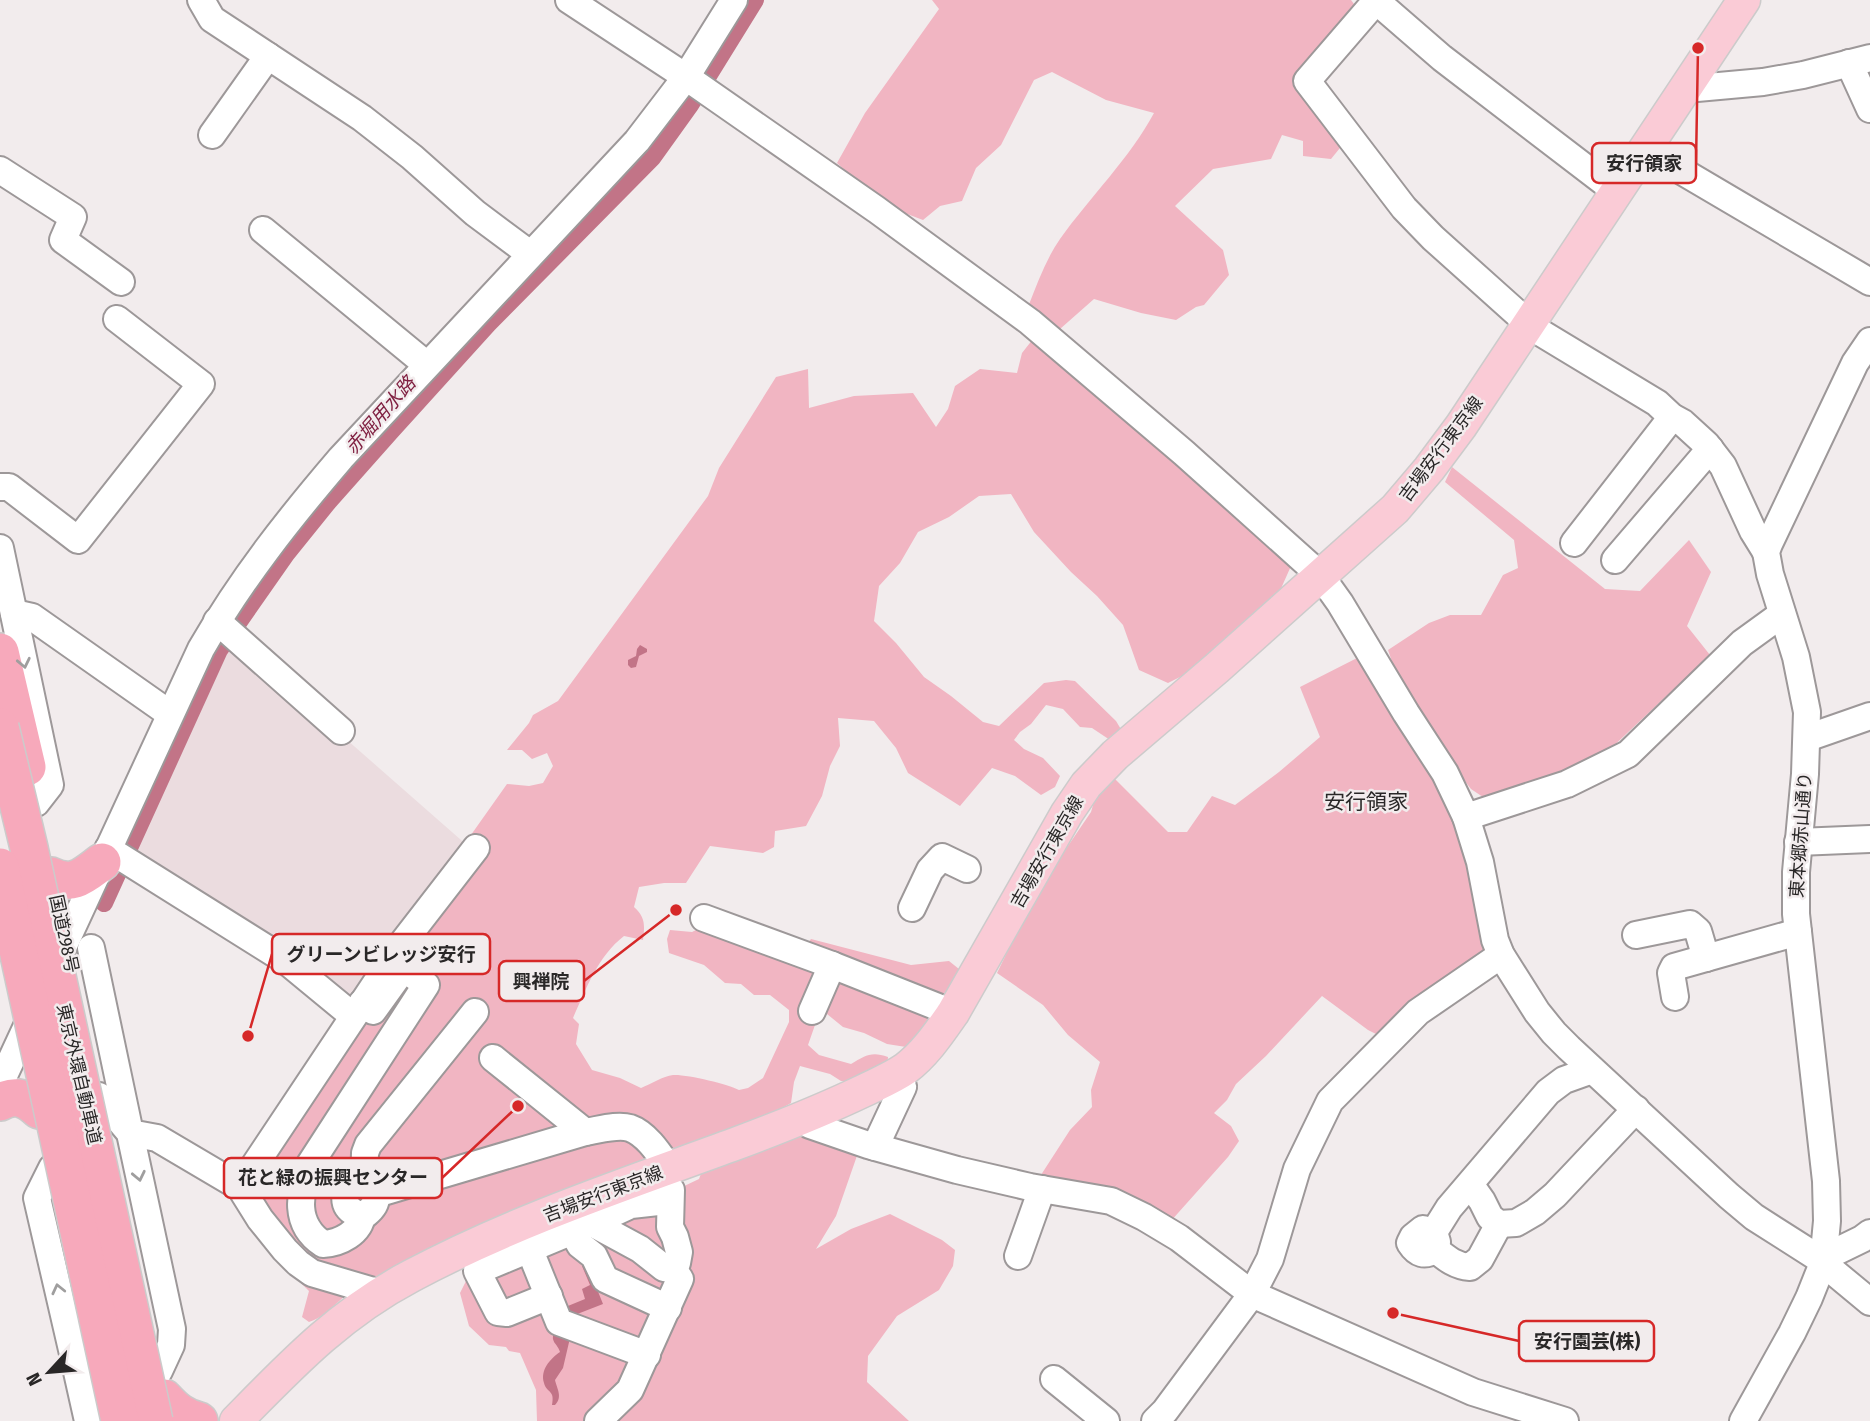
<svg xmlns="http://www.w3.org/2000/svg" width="1870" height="1421" viewBox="0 0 1870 1421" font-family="'Fira Sans Condensed','Noto Sans JP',sans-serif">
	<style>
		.built { fill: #ebdcdf }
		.green { fill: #f1b5c2 }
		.water { fill: #c27487 }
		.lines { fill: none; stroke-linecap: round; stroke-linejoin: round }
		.canal { stroke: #c27487; stroke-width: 18 }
		.minor-casing { stroke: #9d9899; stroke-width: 30 }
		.major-casing { stroke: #cccbcb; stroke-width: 35 }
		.highway-casing { stroke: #cccbcb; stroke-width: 40 }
		.minor { stroke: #fff; stroke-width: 26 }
		.major { stroke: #facbd6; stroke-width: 32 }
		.highway { stroke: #f7a9bb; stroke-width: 37 }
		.highway-bridge-casing { stroke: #cccbcb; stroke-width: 40; stroke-linecap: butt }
		.highway-bridge { stroke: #f7a9bb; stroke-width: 37 }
		.oneway { stroke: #9f9e9e }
		.labels { text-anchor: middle; stroke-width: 5; stroke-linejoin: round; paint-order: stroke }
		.street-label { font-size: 18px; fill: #292727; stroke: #f2eced }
		.water-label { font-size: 19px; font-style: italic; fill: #802142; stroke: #f2eced }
		.quarter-label { font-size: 21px; fill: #292727; stroke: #f2eced }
		.leader { fill: none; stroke: #d62828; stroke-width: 2.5 }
		.callout-dot { fill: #d62828; stroke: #f2eced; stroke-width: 2.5 }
		.callout { fill: #f2eced; stroke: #d62828; stroke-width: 2.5 }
		.callout-label { font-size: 19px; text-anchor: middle; font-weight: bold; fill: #292727 }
	</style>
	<rect width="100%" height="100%" fill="#f2eced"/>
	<!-- built -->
	<polygon class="built" points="232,639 469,847 343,1016 268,954 128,869 151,810 202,691"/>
	<!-- green -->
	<g class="green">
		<path d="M932,0H1351L1354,4L1343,28L1324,40L1295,74L1320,107L1344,143L1331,159L1303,156V141L1282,135L1271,159L1213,169L1175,206L1223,250L1229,275L1204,305L1196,307L1176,320L1141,313L1094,299L1060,329L1028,307C1037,284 1046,259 1060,239C1090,197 1130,158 1154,113L1106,100L1052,72L1034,80L1001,145L976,168L962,201L940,206L923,220L902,212L868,191L837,163L865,113L939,9Z"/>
		<path d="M1033,339L1058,357L1291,566L1279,593L1200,667L1168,683L1139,670L1123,625L1097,596L1071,572L1034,532L1011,494L979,496L949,517L918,532L900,563L879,586L874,621L896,643L924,677L951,696L983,722L999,726L1044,683L1066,680L1075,681L1116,721L1122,731L1110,740L1092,728L1080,727L1063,709L1046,705L1031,724L1020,732L1014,740L1024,749L1043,758L1060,776L1055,787L1041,795L1015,776L992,768L960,806L908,773L896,748L874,721L838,718L840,746L830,766L822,796L806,826L775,831L774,847L763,853L710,846L686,883H664L639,887L634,907C645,917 645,924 643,940L624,936C598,956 586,989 573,1018L579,1024L576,1044L592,1070L620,1078L641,1088C651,1084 663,1076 673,1075C686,1074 728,1084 739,1090L748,1088L763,1078L789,1022V1010L770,995H754L741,984L725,983L704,965L669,953L667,939L670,930L692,932L706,925L797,957L811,939L911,965L949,961L959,969L932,1028L921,1033L906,1047L887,1044L864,1033L843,1027L827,1014L815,1025L808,1045L819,1055L851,1064C865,1056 871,1051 888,1057L887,1070L856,1081H841L830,1074L800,1066L794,1082L791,1103L772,1114L381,1276C354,1276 334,1315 309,1322L302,1317L309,1291L298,1280L293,1266L249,1183L461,849L507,784L529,786L543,783L553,766L547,753L532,759L522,750H507L529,723L533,715L558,701L708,496L719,468L776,377L808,369L809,408L854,396L913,393L936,427L948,409L955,386L980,369L1017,373L1022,353Z"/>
		<polygon points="1452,467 1605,589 1640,591 1689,540 1711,572 1687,626 1710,655 1588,770 1486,799 1471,789 1444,754 1423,714 1396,673 1388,650 1429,623 1450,615 1481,615 1503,575 1518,568 1514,540 1445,482"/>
		<polygon points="1361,656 1385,703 1444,786 1463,848 1471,889 1488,944 1472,965 1380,1036 1368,1030 1322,996 1266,1056 1236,1084 1227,1100 1214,1113 1231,1126 1239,1141 1228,1157 1170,1222 1039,1178 1070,1130 1092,1107 1091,1090 1100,1062 1068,1035 1043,1005 997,973 1036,893 1091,812 1096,795 1115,779 1168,832 1187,832 1212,796 1235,805 1279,772 1320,737 1300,687"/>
		<polygon points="799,1133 859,1150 836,1216 816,1249 851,1229 890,1214 942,1240 955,1250 953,1266 939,1290 897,1316 868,1356 867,1382 909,1421 537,1421 536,1390 520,1353 509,1351 506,1347 489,1345 469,1326 460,1293 466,1281 466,1273 676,1181 680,1188 699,1179 702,1171"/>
	</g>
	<!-- water -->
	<g class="water">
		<polygon points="640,645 647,649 647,652 639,656 636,667 631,668 628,665 628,660 636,656 637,649"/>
		<polygon points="592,1262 593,1279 603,1304 567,1318 563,1308 585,1299 582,1289 590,1285 582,1266"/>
		<path d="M554,1333L570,1338L563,1368L555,1380C557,1389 563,1397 555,1405H552C555,1389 547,1394 544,1383C540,1370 550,1359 560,1352C558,1344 550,1342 554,1333Z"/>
	</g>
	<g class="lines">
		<!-- canal -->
		<polyline class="canal" points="104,903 219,650 286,554 328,502 391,431 488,324 652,158 690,105 755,0"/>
		<defs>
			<g id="minor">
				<polyline points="201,0 212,19 362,118 412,157 475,213 530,254"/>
				<polyline points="569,0 686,77 877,210 1030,322 1184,453 1320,575 1340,603 1406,713 1445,773 1466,817 1480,862 1495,940 1501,955 1537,1012 1554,1033 1569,1048 1729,1196 1754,1217 1823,1261"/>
				<polyline points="1375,0 1442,58 1617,192"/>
				<polyline points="1376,1 1307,81 1404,208 1433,238 1529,324"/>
				<polyline points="1849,63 1870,109"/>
				<polyline points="1686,89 1763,82 1803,75 1870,58"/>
				<polyline points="212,135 268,56"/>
				<polyline points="1646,150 1870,282"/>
				<polyline points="0,170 73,217 63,240 121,282"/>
				<polyline points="263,230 427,365"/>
				<polyline points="1528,325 1657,403 1672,417 1683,423 1706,444 1723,466 1753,531 1766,552"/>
				<polyline points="0,487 9,487 78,540 201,384 117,319"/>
				<polyline points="1574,543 1672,417"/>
				<polyline points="0,548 50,785 36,803"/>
				<polyline points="1615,560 1710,449"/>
				<polyline points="14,613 32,617 170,714"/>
				<polyline points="217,621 341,731"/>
				<polyline points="1807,738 1870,716"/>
				<polyline points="1466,817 1567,784 1628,754 1742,643 1782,614"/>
				<polyline points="1798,842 1870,839"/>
				<polyline points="108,849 285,960 353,1016"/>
				<polyline points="912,908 930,870 942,857 967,869"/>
				<polyline points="704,918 832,965 953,1013"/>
				<polyline points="1636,935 1690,924 1698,931 1706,958"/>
				<polyline points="91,948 130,1133 157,1138 240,1187 260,1219 285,1250 298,1263 312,1273 380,1293"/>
				<path d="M53,969L201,649C242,578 288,520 341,458L637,141L686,77L734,0"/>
				<polyline points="1675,997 1671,973 1674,967 1798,932"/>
				<polyline points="812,1011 832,965"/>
				<polyline points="493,1058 585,1132"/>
				<polyline points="0,1084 34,1011"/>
				<polyline points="99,1096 130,1133 172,1329 171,1345 159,1371"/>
				<polyline points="803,1119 810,1125 868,1145 957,1170 1030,1187 1111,1201 1144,1217 1179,1238 1252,1294 1473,1392 1565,1421"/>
				<polyline points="875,1147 903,1087 894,1075"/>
				<polyline points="52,1168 37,1198 73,1354 94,1369"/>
				<polyline points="364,1182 365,1153 368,1145 475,1012"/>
				<polyline points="1470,1184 1482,1201 1490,1217 1499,1224 1516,1223 1535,1212 1555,1195 1636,1109"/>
				<polyline points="240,1187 404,941 476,848"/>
				<polyline points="671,1190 670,1227 675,1237 679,1252 677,1263 673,1269"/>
				<path d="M376,1194C377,1203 373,1208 366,1214C355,1216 342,1208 346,1194C351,1177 369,1180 376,1194L585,1132C599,1130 617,1124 630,1128C647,1134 660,1155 669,1168"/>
				<path d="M362,1215C360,1233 340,1243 323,1244C293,1224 299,1193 310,1164L426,985L404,968L373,1011L362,1003"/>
				<polyline points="592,1223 631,1205 658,1202"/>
				<polyline points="572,1231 580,1245 594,1256 605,1279 668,1308"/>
				<path d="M1434,1232L1423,1229L1413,1237L1410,1243C1417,1254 1425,1257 1435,1249L1437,1242L1434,1232L1449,1208L1548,1092L1564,1080L1592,1070"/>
				<polyline points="529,1248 559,1322 647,1355"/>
				<path d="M1435,1249C1446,1258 1455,1266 1470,1267L1480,1259L1499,1224"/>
				<polyline points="1018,1256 1042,1189"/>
				<polyline points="1823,1258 1862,1239 1870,1233"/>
				<polyline points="1823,1263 1870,1302"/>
				<polyline points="549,1296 507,1313 498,1312 477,1271 592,1223 640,1249 664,1268 673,1269 680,1279 630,1390 598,1421"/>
				<polyline points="73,1354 88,1421"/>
				<polyline points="1054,1379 1106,1421"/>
				<polyline points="1155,1421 1165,1411 1252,1294 1270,1259 1297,1169 1330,1101 1418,1012 1501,955"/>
				<polyline points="1743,1421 1792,1333 1809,1298 1823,1263 1827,1221 1826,1181 1796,914 1796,872 1805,774 1807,712 1796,657 1770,574 1766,552 1769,544 1855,363 1870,341"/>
			</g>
			<path id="major" d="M236,1421C292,1364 339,1314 411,1276C514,1221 626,1184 735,1144C778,1128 821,1111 863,1091C877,1084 892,1078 905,1069C925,1054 939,1033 953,1013L1067,813L1086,785L1115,755L1217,668L1395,509L1429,469L1461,426L1744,0"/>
			<g id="highway">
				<polyline points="0,652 27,767"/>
				<path d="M51,876C74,887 84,875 102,862"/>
				<path d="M0,1102C16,1094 26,1098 39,1110"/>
				<path d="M164,1398C175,1410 183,1417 199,1421"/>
			</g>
		</defs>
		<!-- minor casing -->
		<use href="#minor" class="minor-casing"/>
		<!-- major casing -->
		<use href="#major" class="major-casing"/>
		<!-- highway casing -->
		<use href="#highway" class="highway-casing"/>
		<!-- minor -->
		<use href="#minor" class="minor"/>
		<!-- major -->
		<use href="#major" class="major"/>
		<!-- highway -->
		<use href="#highway" class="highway"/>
		<defs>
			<g id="highway-bridge">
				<polyline points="0,727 29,848 154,1421"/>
				<polyline points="0,867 120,1421"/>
			</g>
		</defs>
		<!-- highway-bridge casing -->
		<use href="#highway-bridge" class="highway-bridge-casing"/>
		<!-- highway-bridge -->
		<use href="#highway-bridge" class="highway-bridge"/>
	</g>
	<!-- one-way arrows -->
	<defs><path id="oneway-chevron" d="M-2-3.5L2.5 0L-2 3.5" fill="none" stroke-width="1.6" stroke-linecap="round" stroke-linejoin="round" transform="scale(1.75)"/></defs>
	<g class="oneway">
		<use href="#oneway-chevron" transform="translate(24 663) rotate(78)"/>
		<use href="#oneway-chevron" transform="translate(139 1176) rotate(78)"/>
		<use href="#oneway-chevron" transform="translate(58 1289) rotate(-103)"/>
	</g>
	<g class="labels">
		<!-- street labels -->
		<g class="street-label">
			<text transform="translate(1441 449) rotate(-53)" y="6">吉場安行東京線</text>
			<text transform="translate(1801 835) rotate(-86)" y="6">東本郷赤山通り</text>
			<text transform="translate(1047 852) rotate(-60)" y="6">吉場安行東京線</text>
			<text transform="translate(64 934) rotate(78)" y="6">国道298号</text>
			<text transform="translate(79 1074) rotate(77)" y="6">東京外環自動車道</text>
			<text transform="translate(603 1194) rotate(-21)" y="6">吉場安行東京線</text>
		</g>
		<!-- water labels -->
		<g class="water-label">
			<text transform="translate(380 415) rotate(-49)" y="7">赤堀用水路</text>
		</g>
		<!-- quarter labels -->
		<g class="quarter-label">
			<text x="1366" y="809">安行領家</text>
		</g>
	</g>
	<!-- callouts -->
	<path class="leader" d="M1698 48L1696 163M248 1036L272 954M676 910L584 981M518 1106L442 1178M1393 1313L1519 1341"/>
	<g class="callout-dot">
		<circle cx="1698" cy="48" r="7"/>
		<circle cx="248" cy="1036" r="7"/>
		<circle cx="676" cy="910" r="7"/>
		<circle cx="518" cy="1106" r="7"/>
		<circle cx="1393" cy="1313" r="7"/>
	</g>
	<g class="callout">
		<rect x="1592" y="143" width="104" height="40" rx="7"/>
		<rect x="272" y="934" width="218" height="40" rx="7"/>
		<rect x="499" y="961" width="85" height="40" rx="7"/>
		<rect x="224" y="1158" width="218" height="40" rx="7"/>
		<rect x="1519" y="1321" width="135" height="40" rx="7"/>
	</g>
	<g class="callout-label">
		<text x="1644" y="170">安行領家</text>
		<text x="381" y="961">グリーンビレッジ安行</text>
		<text x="541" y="988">興禅院</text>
		<text x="333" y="1184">花と緑の振興センター</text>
		<text x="1587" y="1348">安行園芸(株)</text>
	</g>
	<!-- north arrow -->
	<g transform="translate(49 1372) rotate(244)" stroke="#f2eced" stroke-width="5" paint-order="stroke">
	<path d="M0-5L12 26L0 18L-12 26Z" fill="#292727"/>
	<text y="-10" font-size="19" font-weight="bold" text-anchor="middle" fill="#292727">N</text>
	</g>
</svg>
